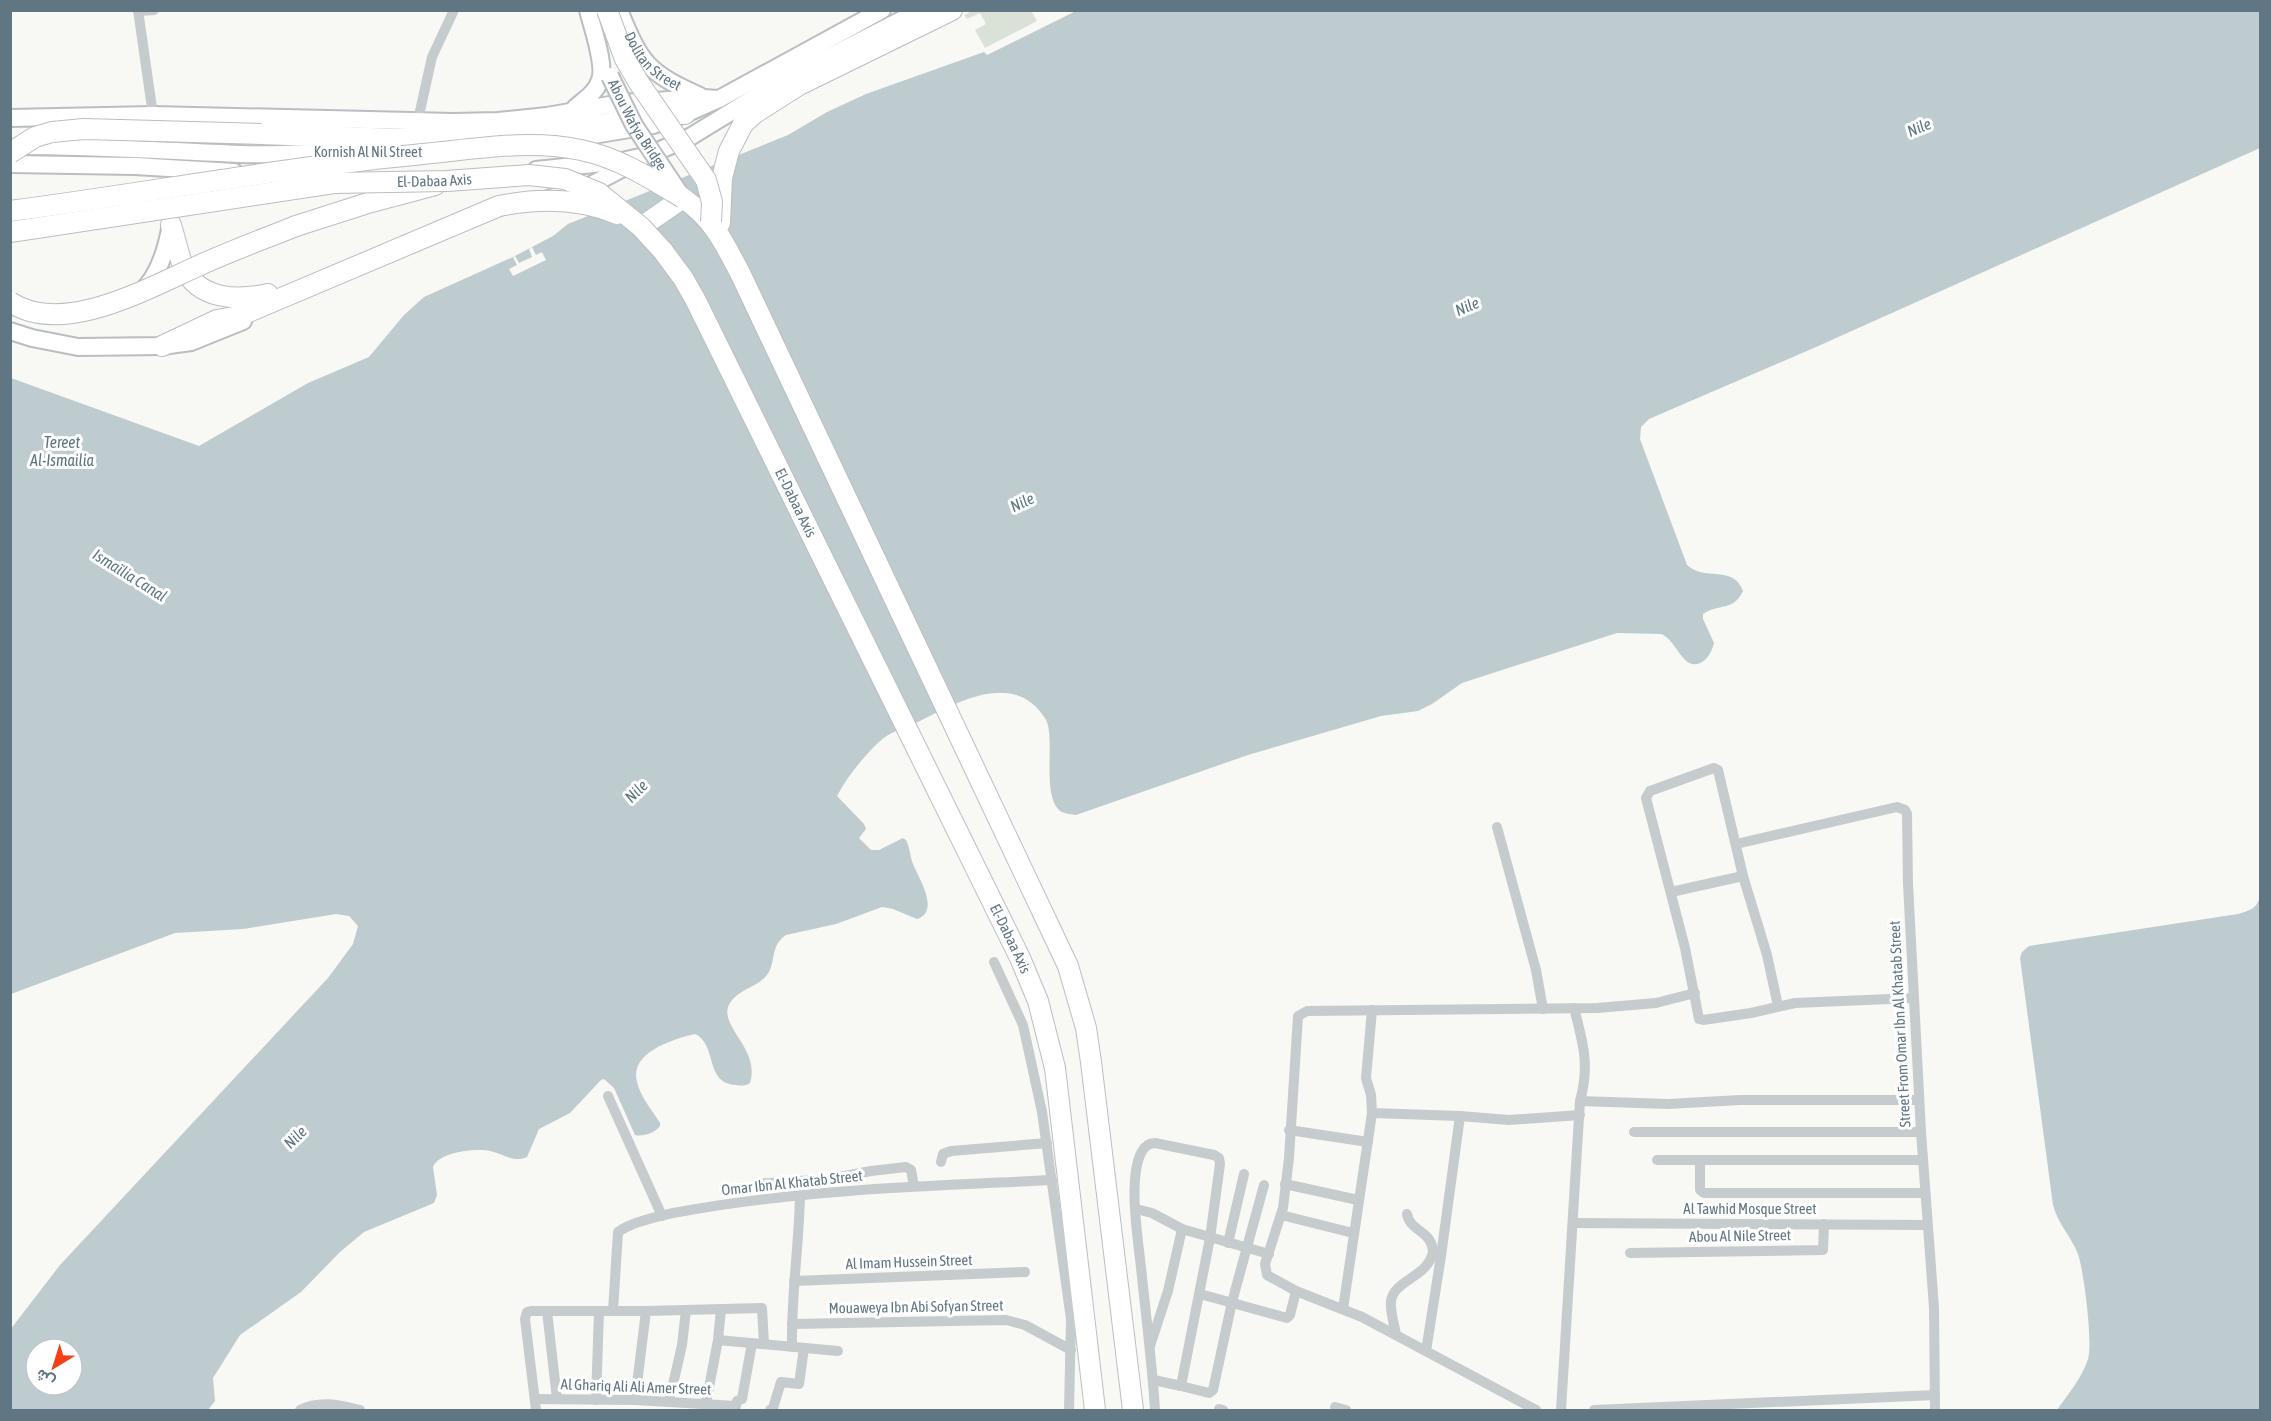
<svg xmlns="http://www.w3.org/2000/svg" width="2271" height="1421" viewBox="0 0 2271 1421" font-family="'Asap Condensed',Vazirmatn,sans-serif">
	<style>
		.green { fill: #dae1d6 }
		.water { fill: #becbcf; fill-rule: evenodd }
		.pier { fill: #f8f8f5 }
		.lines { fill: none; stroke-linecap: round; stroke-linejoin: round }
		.primary-casing { stroke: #b8bec1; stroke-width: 20 }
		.trunk-casing { stroke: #babec1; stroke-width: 20 }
		.motorway-casing { stroke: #babec1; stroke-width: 22 }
		.minor { stroke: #c6cbce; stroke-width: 10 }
		.primary { stroke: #fff; stroke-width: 16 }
		.trunk { stroke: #fff; stroke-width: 16 }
		.motorway { stroke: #fff; stroke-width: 20 }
		.primary-bridge-casing { stroke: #b8bec1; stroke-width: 20; stroke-linecap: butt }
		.motorway-bridge-casing { stroke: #babec1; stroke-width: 22; stroke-linecap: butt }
		.primary-bridge { stroke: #fff; stroke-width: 16 }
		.motorway-bridge { stroke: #fff; stroke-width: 20 }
		.labels { text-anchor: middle; stroke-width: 6; stroke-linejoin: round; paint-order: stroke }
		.street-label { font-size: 15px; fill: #607683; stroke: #fff }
		.water-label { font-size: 16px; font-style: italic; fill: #5b767e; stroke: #fff }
	</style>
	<rect width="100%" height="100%" fill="#f8f8f5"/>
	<!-- green -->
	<polygon class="green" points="972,11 1031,11 1037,21 985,48 975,30 986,24 980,13 967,19 964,15"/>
	<!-- water -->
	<g class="water">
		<path d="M1076,11H2260V148L1816,347L1649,419L1641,427L1640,439L1687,565C1706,582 1733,564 1743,591C1733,612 1719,603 1703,614V619L1714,643C1712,650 1710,655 1705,660C1684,677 1677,639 1661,634L1617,633L1462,683L1432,704L1418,711L1381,716L1248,755L1076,815C1072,814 1066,814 1062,812C1040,799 1056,738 1046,720C1016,669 958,702 920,721C907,727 889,732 879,742C863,757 847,777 837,796L864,824L866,829L859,838L871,850H879L903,838L906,840C910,848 910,856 913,864C918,877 941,911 917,919L893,909L882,907L836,924L786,935C769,947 777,961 767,975C758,987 739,989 730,1003C716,1025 761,1048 750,1083C745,1086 742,1086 736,1085C704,1083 718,1045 695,1034C674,1039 629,1052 637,1082C640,1096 652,1110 660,1123V1126C655,1133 643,1137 635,1135L614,1088L604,1079L601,1080L570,1113L539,1129L527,1157C513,1163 504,1154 490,1151C475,1148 439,1152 433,1167L437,1195L434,1203L364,1232L340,1252L301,1292L240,1335L213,1378L215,1401L208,1410H11L10,1330L60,1265L328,978L353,944L358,926L349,916L336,914L243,929L175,933L11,994V378L199,446L308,383L369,357L404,315L424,297L513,257L553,236L568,224L788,135L827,112L866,94L984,52L987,55ZM36,1349H72V1385H36Z"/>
		<path d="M2260,894V1410H2057C2068,1394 2082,1378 2088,1359C2093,1344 2084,1271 2078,1254C2071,1236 2058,1224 2053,1205L2020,958L2022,952L2029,946L2238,914C2249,911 2259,908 2260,894Z"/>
	</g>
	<!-- pier -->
	<polygon class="pier" points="532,247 536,255 542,252 546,260 513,276 509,269 517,265 513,257 515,256 519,263 532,257 529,249"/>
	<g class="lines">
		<defs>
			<g id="primary">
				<path id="s1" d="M619,10C641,64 647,72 700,96"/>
				<path d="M575,108C584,100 596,93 600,80C606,65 592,27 588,10"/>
				<polyline points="10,118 153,115 453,122 498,121 547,116 621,103 703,98 719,99"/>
				<polyline points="548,199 587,187 635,162"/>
				<path d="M141,292C159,276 167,247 171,224"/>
				<polyline points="10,331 32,338 78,347 162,346 191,342 243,321"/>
			</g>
			<g id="trunk">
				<polyline points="552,142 653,125 685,114 719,99 882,10"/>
				<path d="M19,146C93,146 166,151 240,154C287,156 335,150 383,151"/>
				<polyline points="10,164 135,166 234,172"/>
				<polyline points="536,170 622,161 649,155 690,137 778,83 921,10"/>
			</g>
			<g id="motorway">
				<polyline points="261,134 397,139 474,136 607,124 665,111 685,114"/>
				<polyline points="720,223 722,178 729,151 743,124 755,113 799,85 952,10"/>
				<path d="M171,225C175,238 178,253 183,266C198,300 237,301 268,294"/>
				<polyline points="296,226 371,202 435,185"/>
				<path d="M641,227L683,198C715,221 723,241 741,275L1068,966L1086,1028L1091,1062L1133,1410"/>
				<path id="s2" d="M663,251L683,278L695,299L1020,958L1038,1001L1055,1068L1095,1410"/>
				<polyline points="162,346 217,320 239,316 499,206"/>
			</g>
		</defs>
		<!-- primary casing -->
		<use href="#primary" class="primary-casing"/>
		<!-- trunk casing -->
		<use href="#trunk" class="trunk-casing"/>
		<!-- motorway casing -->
		<use href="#motorway" class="motorway-casing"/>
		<!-- minor -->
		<g class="minor">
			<polyline points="138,10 153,115"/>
			<polyline points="138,11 154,10"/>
			<polyline points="418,120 432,57 454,10"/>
			<polyline points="1497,827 1536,970 1543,1009"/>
			<polyline points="1736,844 1897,807 1905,810 1907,814 1908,884 1921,1132 1934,1308 1935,1410"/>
			<polyline points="1671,892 1743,876"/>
			<polyline points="994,962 1023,1025 1042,1112 1071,1319 1069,1410"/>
			<polyline points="1778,1006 1767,955 1743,876 1718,770 1714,768 1650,791 1646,798 1685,948 1699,1019 1703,1020 1751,1013 1795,1003 1914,998"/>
			<polyline points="608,1096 662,1216"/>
			<polyline points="1580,1101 1668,1104 1740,1100 1919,1100"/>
			<polyline points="1372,1113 1460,1116"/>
			<polyline points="1289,1130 1368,1142"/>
			<polyline points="1634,1132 1921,1132"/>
			<polyline points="1657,1160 1922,1160"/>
			<polyline points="1700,1160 1700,1190 1704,1193 1924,1193"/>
			<polyline points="941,1162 943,1154 951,1151 1047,1143"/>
			<polyline points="756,1184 829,1179 871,1171 906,1167 911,1170 914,1186"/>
			<polyline points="1285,1184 1358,1200"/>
			<polyline points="1136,1209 1152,1213 1182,1229 1269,1254"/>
			<polyline points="1281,1215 1353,1233"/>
			<polyline points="1573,1223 1926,1225"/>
			<polyline points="1228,1243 1244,1174"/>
			<polyline points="1630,1253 1823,1250 1824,1224"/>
			<polyline points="794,1281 1025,1272"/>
			<polyline points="1200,1294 1287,1318 1290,1315 1296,1291"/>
			<polyline points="1343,1309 1372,1113 1371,1095 1366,1078 1372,1010"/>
			<polyline points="547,1311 557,1399"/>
			<path d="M613,1311L618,1232C634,1220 676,1212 696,1209C813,1189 933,1186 1052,1180"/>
			<polyline points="792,1324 1006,1320 1025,1325 1071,1350"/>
			<path d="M1396,1334C1394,1324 1390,1312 1391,1301C1394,1280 1428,1277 1433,1252C1432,1230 1410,1232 1407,1214"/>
			<polyline points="718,1340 838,1351"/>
			<polyline points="1150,1346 1168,1291 1182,1229"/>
			<path d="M792,1347C791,1296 799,1246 800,1195"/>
			<polyline points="1426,1351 1441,1256 1460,1116 1509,1120 1580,1115"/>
			<path d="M1154,1380L1181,1386L1210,1238L1220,1164L1219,1158L1214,1155L1155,1143C1149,1143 1144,1147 1141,1153C1128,1180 1138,1238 1141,1268C1146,1315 1152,1363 1155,1410"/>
			<polyline points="1181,1386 1209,1393 1213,1390 1232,1302 1264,1185"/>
			<polyline points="535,1399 635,1400 736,1406"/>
			<polyline points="596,1400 599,1311"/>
			<polyline points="635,1400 646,1311"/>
			<polyline points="669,1402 682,1345 686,1310"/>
			<polyline points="706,1403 718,1340 721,1309"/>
			<polyline points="1335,1407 1346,1410"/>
			<polyline points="1219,1409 1223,1410"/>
			<path d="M300,1410C320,1400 339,1405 360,1410"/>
			<polyline points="536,1410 525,1319 527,1312 531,1311 646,1311 762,1308 764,1344"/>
			<polyline points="735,1410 737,1401 742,1399 752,1343"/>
			<polyline points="770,1410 773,1408 781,1382 799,1384 804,1348"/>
			<polyline points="1536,1410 1362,1317 1296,1291 1267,1275 1265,1264 1283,1208 1289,1158 1298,1016 1307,1011 1597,1008 1656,1003 1695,993"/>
			<path d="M1561,1410L1580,1101C1590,1065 1583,1043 1574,1008"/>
			<polyline points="1594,1410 1935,1395"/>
		</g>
		<!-- primary -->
		<use href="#primary" class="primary"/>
		<!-- trunk -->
		<use href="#trunk" class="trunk"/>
		<!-- motorway -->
		<use href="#motorway" class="motorway"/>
		<defs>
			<g id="primary-bridge">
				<path id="s3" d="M610,76L634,125L682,197"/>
			</g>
			<g id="motorway-bridge">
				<polyline points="607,10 625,59 639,83 706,180 712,202 711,222"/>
				<polyline points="10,153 35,137 52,132 84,129 261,134"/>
				<path d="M499,206C539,198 579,198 617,214"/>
				<path d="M10,211C148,193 285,167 423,154C475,149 530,139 581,150C619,158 650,178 683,198"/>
				<path id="s4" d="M10,232L334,183L447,181L529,175L565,179L599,193L641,227L663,251"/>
				<path d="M10,302C63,337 148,288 198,266C230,251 264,239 296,226"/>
			</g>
		</defs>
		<!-- primary-bridge casing -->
		<use href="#primary-bridge" class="primary-bridge-casing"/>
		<!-- motorway-bridge casing -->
		<use href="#motorway-bridge" class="motorway-bridge-casing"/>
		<!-- primary-bridge -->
		<use href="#primary-bridge" class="primary-bridge"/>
		<!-- motorway-bridge -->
		<use href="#motorway-bridge" class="motorway-bridge"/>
	</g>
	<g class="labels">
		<!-- street labels -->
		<g class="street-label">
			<text dy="5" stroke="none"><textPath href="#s1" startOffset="63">Dolitan Street</textPath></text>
			<text dy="5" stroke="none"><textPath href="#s3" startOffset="56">Abou Wafya Bridge</textPath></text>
			<text x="368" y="157">Kornish Al Nil Street</text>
			<text dy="5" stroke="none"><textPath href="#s4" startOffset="428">El-Dabaa Axis</textPath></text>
			<text dy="5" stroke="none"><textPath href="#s2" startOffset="285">El-Dabaa Axis</textPath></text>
			<text dy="5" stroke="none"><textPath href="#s2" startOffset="771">El-Dabaa Axis</textPath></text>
			<text transform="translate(1900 1024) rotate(-93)" y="5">Street From Omar Ibn Al Khatab Street</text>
			<text transform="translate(792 1183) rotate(-6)" y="5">Omar Ibn Al Khatab Street</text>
			<text x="1750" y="1214">Al Tawhid Mosque Street</text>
			<text transform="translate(1740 1236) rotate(-1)" y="5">Abou Al Nile Street</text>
			<text transform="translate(909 1262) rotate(-2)" y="5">Al Imam Hussein Street</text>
			<text transform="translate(916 1307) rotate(-1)" y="5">Mouaweya Ibn Abi Sofyan Street</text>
			<text transform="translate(636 1387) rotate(2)" y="5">Al Ghariq Ali Ali Amer Street</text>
		</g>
		<!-- water labels -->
		<g class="water-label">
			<text transform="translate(1919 127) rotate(-22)" y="6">Nile</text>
			<text transform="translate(1467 306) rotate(-22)" y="6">Nile</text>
			<text x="62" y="448">Tereet<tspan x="62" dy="18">Al-Ismailia</tspan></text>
			<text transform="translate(1022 502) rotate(-25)" y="6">Nile</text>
			<text transform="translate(130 575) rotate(32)" y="6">Ismaïlia Canal</text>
			<text transform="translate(636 791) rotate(-45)" y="6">Nile</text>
			<text transform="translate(295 1137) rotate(-45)" y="6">Nile</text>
		</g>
	</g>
	<!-- border -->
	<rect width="2271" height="1421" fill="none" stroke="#607683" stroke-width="24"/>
	<!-- north arrow -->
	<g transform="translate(54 1367) rotate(218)"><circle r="28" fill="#ffffff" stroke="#bfc8cd" stroke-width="1.5"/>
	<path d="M0-4.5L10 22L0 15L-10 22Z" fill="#f43f19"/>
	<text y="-9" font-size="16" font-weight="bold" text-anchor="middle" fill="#607683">ش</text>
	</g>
</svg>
